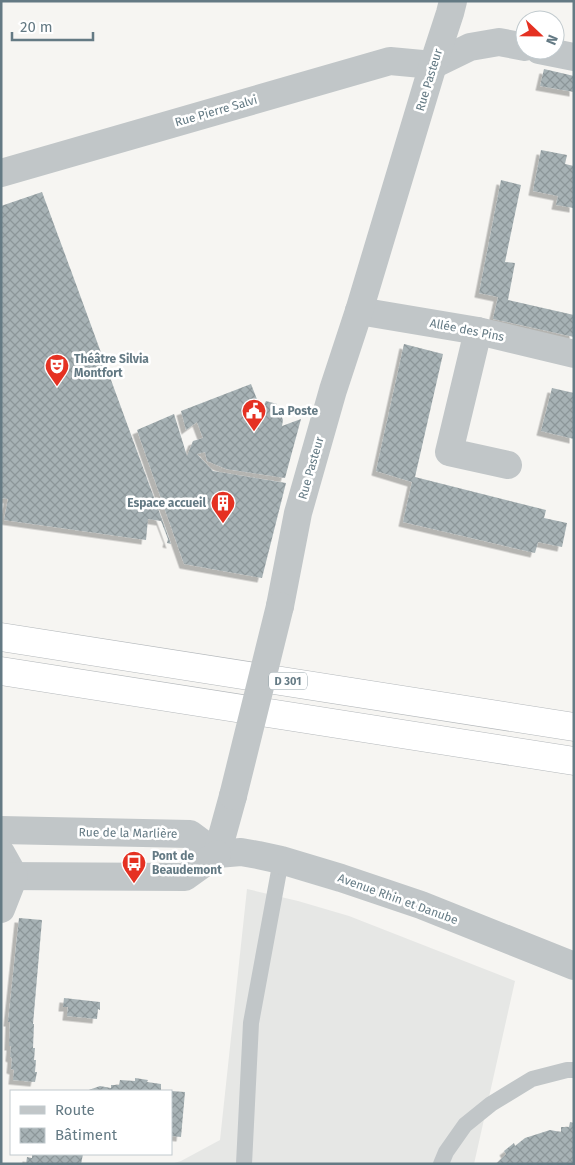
<svg xmlns="http://www.w3.org/2000/svg" width="575" height="1165" viewBox="0 0 575 1165" font-family="'Fira Sans',sans-serif">
	<style>
		.built { fill: #e6e7e5 }
		.building { fill: url(#building-cross-hatch); filter: url(#shadow) }
		.lines { fill: none; stroke-linecap: round; stroke-linejoin: round }
		.highway-casing { stroke: #b4b8bb; stroke-width: 29 }
		.lane { stroke: #c1c6c8; stroke-width: 16 }
		.street { stroke: #c1c6c8; stroke-width: 28 }
		.highway { stroke: #fff; stroke-width: 28 }
		.street-bridge { stroke: #c1c6c8; stroke-width: 28 }
		.labels { text-anchor: middle; stroke-width: 5; stroke-linejoin: round; paint-order: stroke }
		.shield { fill: #fff; stroke: #92a2a9; stroke-width: 1 }
		.shield-label { font-size: 11px; font-weight: bold; fill: #647a84 }
		.street-label { font-size: 12px; fill: #647a84; stroke: #fff }
		.poi-label { font-size: 12px; font-weight: bold; fill: #647a84; stroke: #fff; text-anchor: start }
	</style>
	<defs>
		<pattern id="building-cross-hatch" width="8" height="8" patternUnits="userSpaceOnUse" patternTransform="scale(1.25)"><rect width="8" height="8" fill="#a7b2b5"/><path d="M0 0l8 8M0 8l8-8" fill="none" stroke="#8c9699"/></pattern>
		<filter id="shadow"><feDropShadow dx="-4.5" dy="4.5" stdDeviation="0" flood-color="#0004"/></filter>
	</defs>
	<rect width="100%" height="100%" fill="#f6f5f2"/>
	<!-- built -->
	<polygon class="built" points="247,889 298,901 349,916 515,981 474,1164 171,1164 181,1161 220,1140"/>
	<!-- building -->
	<g class="building">
		<polygon points="544,69 574,76 574,92 540,86"/>
		<polygon points="541,150 567,155 565,164 574,166 574,208 556,205 558,196 533,191"/>
		<polygon points="501,180 521,185 505,262 515,263 508,300 574,315 574,337 493,319 498,297 479,293"/>
		<polygon points="42,192 73,276 171,544 167,543 168,539 161,521 148,519 146,540 4,520 8,499 1,498 1,206"/>
		<polygon points="404,344 443,354 415,477 546,510 544,518 567,523 562,547 538,542 535,553 403,522 412,482 376,471"/>
		<polygon points="251,384 260,407 264,405 266,401 277,404 276,410 277,414 280,412 283,420 282,426 301,419 285,478 226,469 207,461 205,452 197,454 213,471 286,483 262,578 184,564 137,430 174,414 187,456 193,441 203,438 197,422 186,430 181,411"/>
		<polygon points="552,388 574,393 574,439 541,431"/>
		<polygon points="19,918 42,920 33,1024 34,1024 33,1048 35,1048 34,1060 36,1060 35,1072 37,1072 35,1082 13,1080 14,1070 11,1069 12,1058 10,1057 11,1046 9,1046 10,1022 8,1022"/>
		<polygon points="64,998 100,1002 100,1010 98,1009 97,1019 67,1016 68,1007 63,1007"/>
		<polygon points="135,1078 148,1080 147,1082 161,1084 161,1091 86,1091 100,1086 111,1088 111,1085 119,1085 120,1080 135,1081"/>
		<polygon points="171,1091 185,1092 181,1137 171,1136"/>
		<polygon points="570,1122 574,1123 574,1164 496,1164 506,1154 504,1151 514,1143 515,1146 525,1138 550,1130 561,1132 561,1127 569,1127"/>
		<polygon points="32,1154 83,1154 81,1164 26,1164 27,1157 32,1158"/>
	</g>
	<g class="lines">
		<defs>
			<g id="highway">
				<polyline points="1,637 574,727"/>
				<polyline points="1,671 574,761"/>
			</g>
		</defs>
		<!-- highway casing -->
		<use href="#highway" class="highway-casing"/>
		<!-- lane -->
		<g class="lane">
			<polyline points="244,1164 251,1023 281,860"/>
			<polyline points="441,1164 446,1152 465,1125 491,1104 532,1079 567,1070 574,1070"/>
		</g>
		<!-- street -->
		<g class="street">
			<polyline points="539,50 574,57"/>
			<polyline points="433,65 470,47 499,42 525,47"/>
			<polyline points="1,173 390,61 433,65"/>
			<polyline points="359,311 478,331 574,354"/>
			<polyline points="478,331 449,452 508,465"/>
			<polyline points="280,606 298,513 333,390 359,311 433,65 450,13 453,1"/>
			<polyline points="1,830 190,834 217,854"/>
			<polyline points="1,853 14,876"/>
			<polyline points="217,854 241,852 258,855 281,860 341,878 421,905 574,966"/>
			<polyline points="217,854 233,796"/>
			<polyline points="1,876 185,877 217,854"/>
			<polyline points="1,909 14,876"/>
		</g>
		<!-- highway -->
		<use href="#highway" class="highway"/>
		<!-- street-bridge -->
		<polyline class="street-bridge" points="233,796 280,606"/>
	</g>
	<!-- icons -->
	<defs>
		<symbol id="theatre-pin" viewBox="-11 -11 22 30"><path d="M0 17L-7.5 6A9.5 9.5 0 1 1 7.5 6Z" fill="#e53122" stroke="#fff"/><path d="M-5-5.5Q0-4 5-5.5V0Q5 5 0 6Q-5 5-5 0ZM-3.3-2.5H-1v1.5H-3.3ZM1-2.5H3.3v1.5H1ZM-2.8 1Q0 5.5 2.8 1Z" fill="#fff"/></symbol>
		<symbol id="civic-pin" viewBox="-11 -11 22 30"><path d="M0 17L-7.5 6A9.5 9.5 0 1 1 7.5 6Z" fill="#e53122" stroke="#fff"/><path d="M-.6-6.5H3V-4.5H.6V-3L4-1V1h2V6H-6V1h2V-1L-.6-3ZM-1.2 2.5V6h2.4V2.5Z" fill="#fff"/></symbol>
		<symbol id="building-pin" viewBox="-11 -11 22 30"><path d="M0 17L-7.5 6A9.5 9.5 0 1 1 7.5 6Z" fill="#e53122" stroke="#fff"/><path d="M-4-6H4V6H1V3H-1V6H-4ZM-2.5-4.3h1.7v1.8h-1.7ZM.8-4.3h1.7v1.8H.8ZM-2.5-1h1.7V.8h-1.7ZM.8-1h1.7V.8H.8Z" fill="#fff"/></symbol>
		<symbol id="bus-pin" viewBox="-11 -11 22 30"><path d="M0 17L-7.5 6A9.5 9.5 0 1 1 7.5 6Z" fill="#e53122" stroke="#fff"/><path d="M-5-6H5V4H4V6H2V4H-2V6H-4V4H-5ZM-3.5-4V0h7V-4ZM-3.5 1.2v1.5H-2V1.2ZM2 1.2v1.5H3.5V1.2Z" fill="#fff"/></symbol>
	</defs>
	<g fill-rule="evenodd">
		<use href="#theatre-pin" x="43" y="352" width="28" height="38"/>
		<use href="#civic-pin" x="240" y="397" width="28" height="38"/>
		<use href="#building-pin" x="209" y="489" width="28" height="38"/>
		<use href="#bus-pin" x="120" y="849" width="28" height="38"/>
	</g>
	<g class="labels">
		<!-- shield labels -->
		<rect class="shield" x="269" y="672.5" width="38" height="17" rx="4"/>
		<g class="shield-label">
			<text x="288" y="685">D 301</text>
		</g>
		<!-- street labels -->
		<g class="street-label">
			<text transform="translate(429 80) rotate(-73)" y="4">Rue Pasteur</text>
			<text transform="translate(216 111) rotate(-16)" y="4">Rue Pierre Salvi</text>
			<text transform="translate(467 330) rotate(11)" y="4">Allée des Pins</text>
			<text transform="translate(311 468) rotate(-74)" y="4">Rue Pasteur</text>
			<text transform="translate(128 833) rotate(1)" y="4">Rue de la Marlière</text>
			<text transform="translate(398 899) rotate(20)" y="4">Avenue Rhin et Danube</text>
		</g>
		<!-- poi labels -->
		<g class="poi-label">
			<text x="74" y="363">Théâtre Silvia<tspan x="74" dy="14">Montfort</tspan></text>
			<text x="272" y="415">La Poste</text>
			<text x="206" y="507" text-anchor="end">Espace accueil</text>
			<text x="152" y="860">Pont de<tspan x="152" dy="14">Beaudemont</tspan></text>
		</g>
	</g>
	<!-- border -->
	<rect width="575" height="1165" fill="none" stroke="#647a84" stroke-width="5"/>
	<!-- legend -->
	<rect x="10" y="1090" width="162" height="65" fill="#ffffff" stroke="#c1cace"/>
	<rect x="20" y="1106" width="25" height="8" fill="#c1c6c8" stroke="#c1cace"/>
	<text x="55" y="1115" font-size="15" fill="#647a84">Route</text>
	<rect x="20" y="1128" width="25" height="15" fill="url(#building-cross-hatch)" stroke="#c1cace"/>
	<text x="55" y="1140" font-size="15" fill="#647a84">Bâtiment</text>
	<!-- north arrow -->
	<g transform="translate(540 35) rotate(112)"><circle r="24" fill="#ffffff" stroke="#c1cace"/>
	<path d="M0-4L9 19L0 12L-9 19Z" fill="#e53122"/>
	<text y="-8" font-size="14" font-weight="bold" text-anchor="middle" fill="#647a84">N</text>
	</g>
	<!-- scale -->
	<path d="M12 32v8h81v-8" fill="none" stroke="#647a84" stroke-width="2.5"/>
	<text x="20" y="32" font-size="15" fill="#647a84" stroke="#ffffff" stroke-width="4" paint-order="stroke">20 m</text>
</svg>
